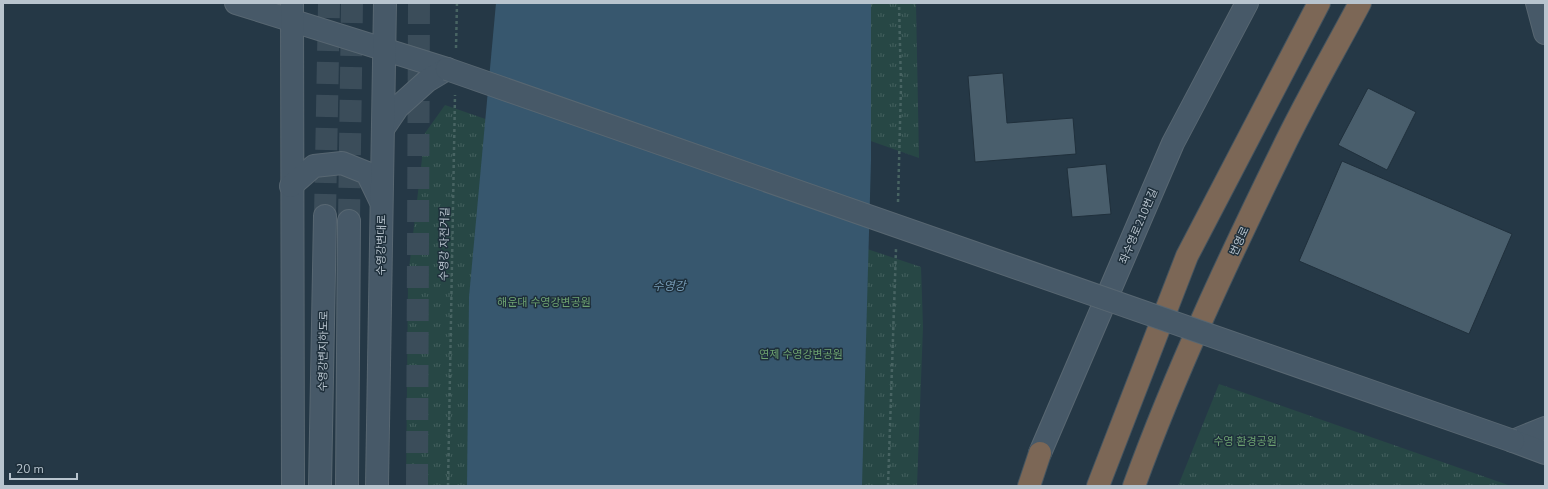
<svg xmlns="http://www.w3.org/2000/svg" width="1548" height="489" viewBox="0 0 1548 489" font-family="'Nunito Sans','Noto Sans KR',sans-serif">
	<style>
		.grass { fill: url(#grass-tufts) }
		.water { fill: #37576e }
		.building { fill: #495e6c; stroke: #20303c }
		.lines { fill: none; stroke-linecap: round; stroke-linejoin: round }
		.secondary-tunnel { stroke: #3b4d5a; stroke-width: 22; stroke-dasharray: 22 11; stroke-linecap: butt }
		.highway-tunnel { stroke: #3b4d5a; stroke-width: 22; stroke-dasharray: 22 11; stroke-linecap: butt }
		.secondary-casing { stroke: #586772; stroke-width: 24 }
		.highway-casing { stroke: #44545f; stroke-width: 24 }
		.path { stroke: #486463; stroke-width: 2.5; stroke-dasharray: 3 3; stroke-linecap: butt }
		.secondary { stroke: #475968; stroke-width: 22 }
		.highway { stroke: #7c6756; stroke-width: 22 }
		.secondary-bridge-casing { stroke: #586772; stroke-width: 24; stroke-linecap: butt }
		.secondary-bridge { stroke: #475968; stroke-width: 22 }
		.labels { text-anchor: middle; stroke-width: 3; stroke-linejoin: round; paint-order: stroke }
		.street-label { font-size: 11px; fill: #b8c4ce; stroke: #1e2f3b }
		.park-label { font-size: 11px; fill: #6da170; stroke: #1e2f3b }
		.water-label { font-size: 12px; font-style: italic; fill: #759ab4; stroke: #1e2f3b }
	</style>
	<defs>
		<pattern id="grass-tufts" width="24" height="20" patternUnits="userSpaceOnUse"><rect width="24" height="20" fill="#274745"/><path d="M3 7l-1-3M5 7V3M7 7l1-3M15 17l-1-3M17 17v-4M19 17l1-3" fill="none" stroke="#44605f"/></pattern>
	</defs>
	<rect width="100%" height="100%" fill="#253846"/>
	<!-- grass -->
	<g class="grass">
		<polygon points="497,3 916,3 919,158 695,79"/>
		<polygon points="445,105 685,188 921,267 923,327 917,486 406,486 408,277 425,133"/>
		<polygon points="1219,384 1511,486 1178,486"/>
	</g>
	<!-- water -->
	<polygon class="water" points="496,3 871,3 871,160 862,486 467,486 469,297"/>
	<!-- building -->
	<g class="building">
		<polygon points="1003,73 1007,123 1073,118 1076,154 975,162 968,76"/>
		<polygon points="1368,88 1416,112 1387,170 1338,145"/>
		<polygon points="1342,161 1512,234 1469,334 1299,261"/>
		<polygon points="1106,164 1111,214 1072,217 1067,168"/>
	</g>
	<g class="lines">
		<!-- secondary-tunnel -->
		<g class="secondary-tunnel">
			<polyline points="325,216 329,3"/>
			<polyline points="349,221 352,3"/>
		</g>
		<!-- highway-tunnel -->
		<polyline class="highway-tunnel" points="417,486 419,3"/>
		<defs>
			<g id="secondary">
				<polyline points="236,3 447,69"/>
				<polyline points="292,3 293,486"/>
				<polyline points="1537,3 1545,33"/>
				<polyline points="383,129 398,107 427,81 447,69"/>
				<polyline points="291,186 314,166 342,163 367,173 380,200"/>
				<polyline points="1513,441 1545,428"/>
				<polyline points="1513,441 1545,453"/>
				<polyline points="1040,453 1173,143 1247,3"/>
				<polyline points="320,486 325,216"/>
				<polyline points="347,486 349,221"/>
				<polyline points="377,486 385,3"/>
			</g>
			<g id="highway">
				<polyline points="1029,486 1040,453"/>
				<polyline points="1098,486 1187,256 1319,3"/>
				<path d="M1134,486C1176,371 1228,260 1282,150C1306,100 1334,52 1360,3"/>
			</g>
		</defs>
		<!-- secondary casing -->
		<use href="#secondary" class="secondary-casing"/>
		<!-- highway casing -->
		<use href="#highway" class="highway-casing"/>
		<!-- path -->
		<g class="path">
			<polyline points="456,48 457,3"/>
			<polyline points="898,202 901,86 899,3"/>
			<polyline points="448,486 455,95"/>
			<polyline points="888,486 896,249"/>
		</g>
		<!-- secondary -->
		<use href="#secondary" class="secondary"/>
		<!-- highway -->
		<use href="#highway" class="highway"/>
		<defs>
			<polyline id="secondary-bridge" points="447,69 1513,441"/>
		</defs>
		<!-- secondary-bridge casing -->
		<use href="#secondary-bridge" class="secondary-bridge-casing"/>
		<!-- secondary-bridge -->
		<use href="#secondary-bridge" class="secondary-bridge"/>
	</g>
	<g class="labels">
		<!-- street labels -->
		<g class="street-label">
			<text transform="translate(1138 226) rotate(-67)" y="4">좌수영로210번길</text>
			<text transform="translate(1239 241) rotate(-65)" y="4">번영로</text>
			<text transform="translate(444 244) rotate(-89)" y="4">수영강 자전거길</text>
			<text transform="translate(381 245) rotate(-89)" y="4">수영강변대로</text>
			<text transform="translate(323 351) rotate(-89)" y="4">수영강변지하도로</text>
		</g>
		<!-- park labels -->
		<g class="park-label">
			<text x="544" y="306">해운대 수영강변공원</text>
			<text x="801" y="358">연제 수영강변공원</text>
			<text x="1245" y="445">수영 환경공원</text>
		</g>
		<!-- water labels -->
		<g class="water-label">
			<text x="669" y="290">수영강</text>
		</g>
	</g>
	<!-- border -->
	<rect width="1548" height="489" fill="none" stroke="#b8c4ce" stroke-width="8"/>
	<!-- scale -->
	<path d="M10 473v6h67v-6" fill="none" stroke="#b8c4ce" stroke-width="2"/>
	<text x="16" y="473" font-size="12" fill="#b8c4ce" stroke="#1e2f3b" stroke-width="3" paint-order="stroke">20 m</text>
</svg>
